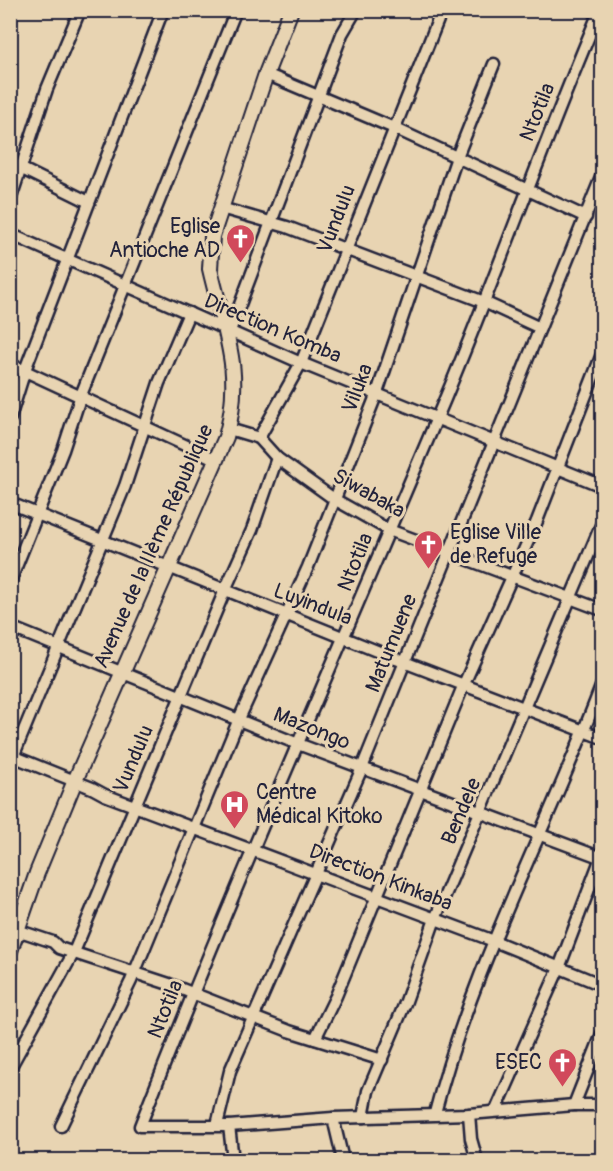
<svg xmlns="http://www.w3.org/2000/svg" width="613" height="1171" viewBox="0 0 613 1171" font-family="Pangolin,sans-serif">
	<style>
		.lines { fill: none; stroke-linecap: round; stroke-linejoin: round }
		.minor-casing { stroke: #22223b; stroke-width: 15 }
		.tertiary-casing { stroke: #22223b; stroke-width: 18 }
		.minor { stroke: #e8d4b2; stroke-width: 10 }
		.tertiary { stroke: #e8d4b2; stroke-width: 14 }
		.labels { text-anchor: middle; stroke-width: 6; stroke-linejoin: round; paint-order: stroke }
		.street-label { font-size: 21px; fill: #22223b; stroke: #e8d4b2 }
		.poi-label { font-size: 21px; fill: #22223b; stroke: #e8d4b2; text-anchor: end }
	</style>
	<rect width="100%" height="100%" fill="#e8d4b2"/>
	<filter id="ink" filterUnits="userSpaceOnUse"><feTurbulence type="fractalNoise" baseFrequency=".0167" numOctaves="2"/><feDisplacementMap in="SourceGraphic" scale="12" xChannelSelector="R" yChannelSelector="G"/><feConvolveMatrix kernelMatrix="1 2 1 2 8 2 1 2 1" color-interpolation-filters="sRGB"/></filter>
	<g filter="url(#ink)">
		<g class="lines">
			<defs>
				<g id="minor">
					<path d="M600,10C545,138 499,270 445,399C343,641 236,881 140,1126H229L333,1118L469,1114L574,1105H602"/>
					<polyline points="266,74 394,128 586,217"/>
					<polyline points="10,163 89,202"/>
					<polyline points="10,201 47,89 80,10"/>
					<polyline points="221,208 287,227 484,302 540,328"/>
					<polyline points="10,234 301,363 602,486"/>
					<polyline points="227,339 342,34 356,10"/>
					<polyline points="10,364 217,460"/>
					<polyline points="10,418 25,370 163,10"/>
					<polyline points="229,429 259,438 277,458 334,499 389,530 602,610"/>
					<polyline points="259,438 301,363 442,10"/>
					<polyline points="10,503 404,662 602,738"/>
					<polyline points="10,582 63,450 81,395 236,10"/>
					<polyline points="10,627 298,744 602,858"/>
					<polyline points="10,755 92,788 105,795 494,941 602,985"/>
					<polyline points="10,764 125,486 159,383 189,313"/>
					<polyline points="14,938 23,932 53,942 59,948 169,984 289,1031 382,1060"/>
					<polyline points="315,1039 336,996 464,684 537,521 602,354"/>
					<polyline points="10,1068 74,952 225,590 252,530 277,458"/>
					<polyline points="574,1105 602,1034"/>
					<polyline points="496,1110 559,968 602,855"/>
					<path d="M435,1113C473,964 548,828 602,684"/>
					<polyline points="469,1114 471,1139 477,1160"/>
					<polyline points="363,1117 368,1091 406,1001 435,919 602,523"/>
					<polyline points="333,1118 343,1160"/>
					<polyline points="217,1125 230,1071 362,768 602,175"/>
					<polyline points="61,1126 131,981 239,719 308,567 377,393 457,157 494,64"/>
					<polyline points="229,1126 233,1160"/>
				</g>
				<path id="tertiary" d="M10,951L37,873L74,783L226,437C244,370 225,334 210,269L212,236L266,74L291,10"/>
			</defs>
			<!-- minor casing -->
			<use href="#minor" class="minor-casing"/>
			<!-- tertiary casing -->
			<use href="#tertiary" class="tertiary-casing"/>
			<!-- minor -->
			<use href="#minor" class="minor"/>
			<!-- tertiary -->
			<use href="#tertiary" class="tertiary"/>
		</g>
	</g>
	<!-- icons -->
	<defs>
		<symbol id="church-pin" viewBox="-11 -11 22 30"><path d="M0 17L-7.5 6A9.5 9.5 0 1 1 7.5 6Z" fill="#d1495b" stroke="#e8d4b2"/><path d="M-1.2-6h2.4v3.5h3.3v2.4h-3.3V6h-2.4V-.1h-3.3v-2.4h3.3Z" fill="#fff"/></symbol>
		<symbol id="hospital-pin" viewBox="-11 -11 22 30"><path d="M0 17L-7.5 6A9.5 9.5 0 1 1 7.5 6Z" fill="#d1495b" stroke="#e8d4b2"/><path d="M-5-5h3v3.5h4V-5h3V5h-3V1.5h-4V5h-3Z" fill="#fff"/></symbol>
	</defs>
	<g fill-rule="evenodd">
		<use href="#church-pin" x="224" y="222" width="33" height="45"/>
		<use href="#church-pin" x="412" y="528" width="33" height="45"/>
		<use href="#hospital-pin" x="218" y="788" width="33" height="45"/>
		<use href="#church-pin" x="546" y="1046" width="33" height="45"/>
	</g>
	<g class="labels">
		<!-- street labels -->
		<g class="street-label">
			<text transform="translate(537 112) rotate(-68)" y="7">Ntotila</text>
			<text transform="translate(336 219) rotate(-69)" y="7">Vundulu</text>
			<text transform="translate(273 328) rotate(23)" y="7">Direction Komba</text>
			<text transform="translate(357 388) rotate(-69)" y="7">Viluka</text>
			<text transform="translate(369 493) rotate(29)" y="7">Siwabaka</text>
			<text transform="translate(153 546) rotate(-66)" y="7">Avenue de la IIème République</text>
			<text transform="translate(355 562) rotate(-68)" y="7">Ntotila</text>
			<text transform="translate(313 604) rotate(21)" y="7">Luyindula</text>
			<text transform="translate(391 643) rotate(-68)" y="7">Matumuene</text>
			<text transform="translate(312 728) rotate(22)" y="7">Mazongo</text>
			<text transform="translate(133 759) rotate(-67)" y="7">Vundulu</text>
			<text transform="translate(461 811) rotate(-67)" y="7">Bendele</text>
			<text transform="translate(381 877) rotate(21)" y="7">Direction Kinkaba</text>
			<text transform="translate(165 1009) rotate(-68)" y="7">Ntotila</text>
		</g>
		<!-- poi labels -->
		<g class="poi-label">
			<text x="220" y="233">Eglise<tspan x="220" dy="24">Antioche AD</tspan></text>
			<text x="450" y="539" text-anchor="start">Eglise Ville<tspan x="450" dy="24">de Refuge</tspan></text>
			<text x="256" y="799" text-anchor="start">Centre<tspan x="256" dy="24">Médical Kitoko</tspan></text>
			<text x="542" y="1069">ESEC</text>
		</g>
	</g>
	<!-- margin -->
	<rect width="613" height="1171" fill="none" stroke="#e8d4b2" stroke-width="36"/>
	<rect x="18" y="18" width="577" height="1135" fill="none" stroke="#22223b" stroke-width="2" filter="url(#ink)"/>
</svg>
